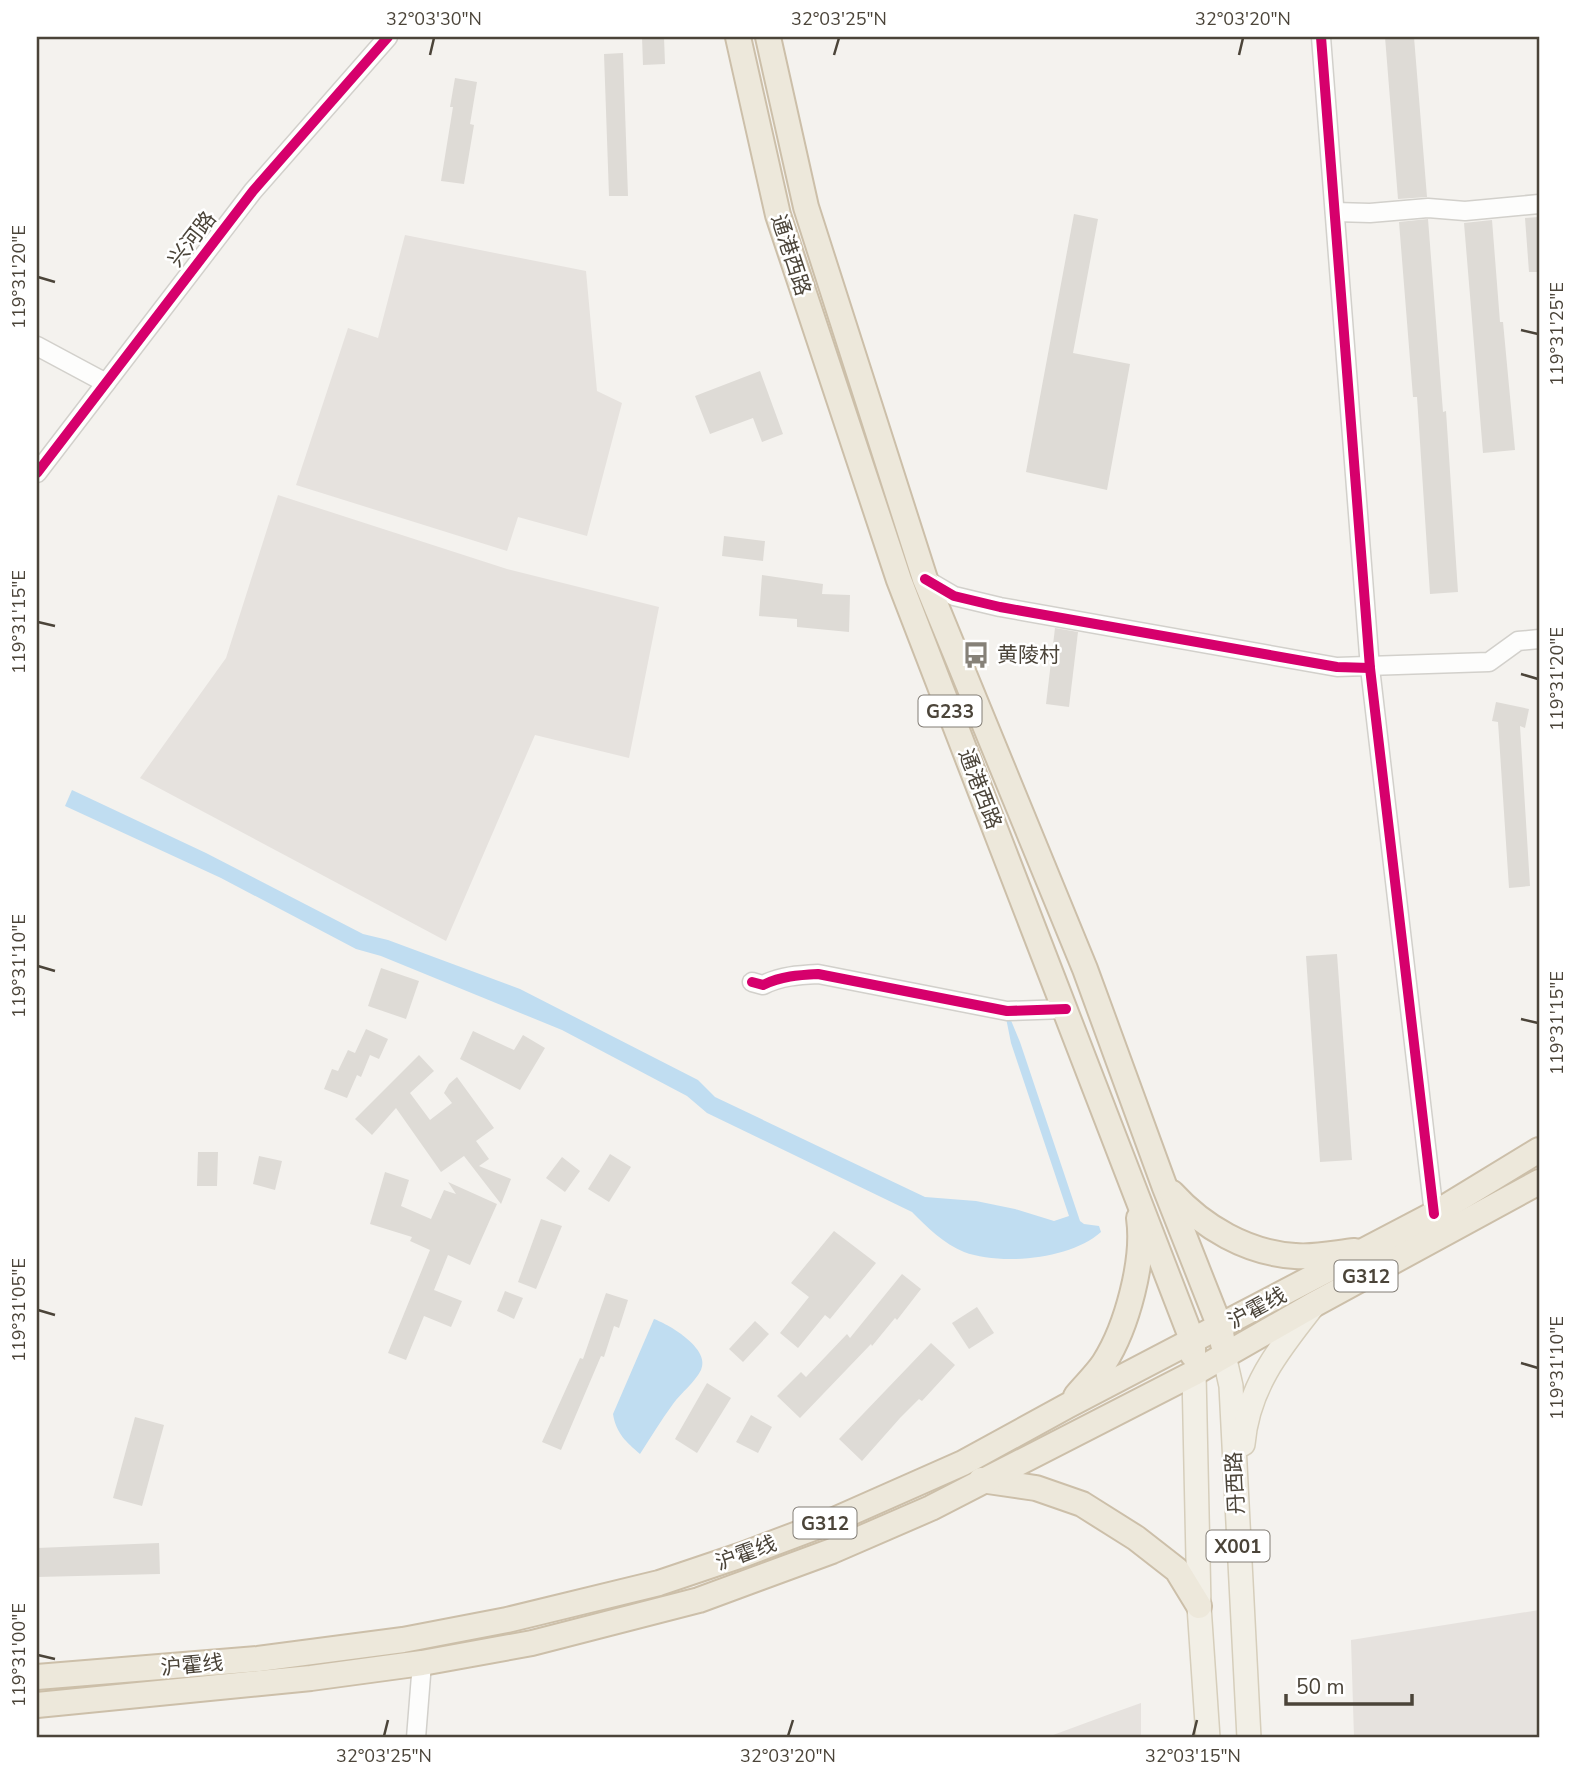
<svg xmlns="http://www.w3.org/2000/svg" width="1576" height="1775" viewBox="0 0 1576 1775" font-family="'Nunito Sans','Noto Sans SC',sans-serif">
	<style>
		.industrial { fill: #e6e2de }
		.water { fill: #c0ddf1 }
		.building { fill: #dedbd6 }
		.lines { fill: none; stroke-linecap: round; stroke-linejoin: round }
		.minor-casing { stroke: #d2d0cb; stroke-width: 21 }
		.major-casing { stroke: #d6cebb; stroke-width: 26 }
		.highway-casing { stroke: #ccbfa9; stroke-width: 28 }
		.minor { stroke: #fdfdfc; stroke-width: 18 }
		.major { stroke: #f2efe6; stroke-width: 23 }
		.highway { stroke: #ede8db; stroke-width: 24 }
		.cycleway-casing { stroke: #fff; stroke-width: 15 }
		.cycleway { stroke: #d6006c; stroke-width: 10 }
		.ticks { fill: none; stroke: #4b4439; stroke-width: 2.5 }
		.labels { text-anchor: middle; stroke-width: 5; stroke-linejoin: round; paint-order: stroke }
		.shield { fill: #fff; stroke: #817c74; stroke-width: 2 }
		.shield-label { font-size: 19px; font-weight: bold; fill: #4b4439 }
		.street-label { font-size: 21px; fill: #4b4439; stroke: #fff }
		.poi-label { font-size: 21px; fill: #4b4439; stroke: #fff; text-anchor: start }
		.neatline { fill: none; stroke: #4b4439; stroke-width: 2.5 }
		.ticks-label { font-size: 18px; text-anchor: middle; fill: #4b4439 }
	</style>
	<rect width="100%" height="100%" fill="#f4f2ee"/>
	<!-- industrial -->
	<g class="industrial">
		<polygon points="405,235 586,271 597,391 622,403 587,536 518,517 507,551 296,485 348,328 378,338"/>
		<polygon points="278,495 507,569 659,607 629,758 535,735 446,941 140,778 226,658"/>
		<polygon points="1539,1610 1539,1738 1354,1738 1351,1640"/>
		<polygon points="1141,1703 1141,1738 1045,1738 1110,1714"/>
	</g>
	<!-- water -->
	<g class="water">
		<path d="M72,790L206,853L363,934L388,940L520,989L698,1080L715,1097L925,1197L976,1201L1015,1209L1054,1221L1069,1216L1011,1043L1006,1018H1010L1020,1042L1080,1221L1084,1224L1099,1226L1101,1232C1071,1259 1002,1266 964,1252C944,1244 927,1227 912,1212L707,1113L687,1096L562,1030L381,956L356,949L221,878L65,806Z"/>
		<path d="M654,1319C670,1325 711,1349 701,1370C695,1382 681,1393 673,1404C661,1420 651,1437 640,1454C626,1442 616,1433 613,1414Z"/>
	</g>
	<!-- building -->
	<g class="building">
		<polygon points="642,37 664,37 665,64 643,65"/>
		<polygon points="1385,37 1414,37 1427,197 1398,199"/>
		<polygon points="623,53 628,196 609,196 604,54"/>
		<polygon points="455,78 477,82 470,124 474,125 464,184 441,181 453,107 450,107"/>
		<polygon points="1074,214 1098,219 1073,353 1130,364 1107,490 1026,472"/>
		<polygon points="1539,217 1539,272 1529,272 1525,218"/>
		<polygon points="1428,219 1443,412 1446,411 1458,592 1430,594 1417,397 1413,397 1399,222"/>
		<polygon points="1492,220 1500,322 1503,322 1515,450 1483,453 1464,223"/>
		<polygon points="760,371 783,434 762,442 753,418 710,434 695,396"/>
		<polygon points="724,536 765,541 763,561 722,556"/>
		<polygon points="762,575 823,584 822,594 850,595 849,632 797,627 797,619 759,616"/>
		<polygon points="1055,628 1078,632 1069,707 1046,704"/>
		<polygon points="1496,702 1529,709 1525,728 1520,726 1530,886 1509,888 1498,722 1492,721"/>
		<polygon points="1337,954 1352,1160 1320,1162 1306,956"/>
		<polygon points="381,968 419,981 406,1019 368,1006"/>
		<polygon points="366,1029 388,1039 379,1059 370,1055 361,1077 357,1075 347,1098 324,1089 332,1069 338,1071 348,1050 355,1053"/>
		<polygon points="473,1031 514,1050 523,1035 545,1048 520,1090 460,1059"/>
		<polygon points="419,1055 434,1071 410,1093 430,1120 452,1103 444,1093 449,1084 457,1077 494,1128 476,1141 489,1159 479,1166 511,1179 501,1204 464,1156 441,1172 396,1108 372,1135 355,1119"/>
		<polygon points="198,1152 218,1152 217,1186 197,1186"/>
		<polygon points="610,1154 631,1167 609,1202 588,1189"/>
		<polygon points="259,1156 282,1161 275,1190 253,1184"/>
		<polygon points="562,1157 580,1171 565,1192 546,1178"/>
		<polygon points="385,1172 409,1180 401,1206 431,1219 444,1190 456,1194 448,1182 497,1204 470,1265 448,1255 434,1290 462,1301 451,1327 424,1316 406,1360 388,1353 430,1250 410,1241 412,1237 370,1224"/>
		<polygon points="541,1219 562,1226 536,1289 518,1282"/>
		<polygon points="834,1231 876,1263 830,1319 825,1315 798,1348 780,1333 809,1297 791,1283"/>
		<polygon points="902,1274 921,1289 897,1320 895,1318 872,1346 871,1344 800,1418 777,1396 801,1372 806,1377 847,1334 850,1338"/>
		<polygon points="505,1291 523,1298 514,1319 497,1311"/>
		<polygon points="606,1293 628,1300 619,1328 614,1326 604,1357 601,1356 561,1450 542,1442 580,1358 583,1359"/>
		<polygon points="977,1307 994,1333 969,1349 952,1323"/>
		<polygon points="755,1321 769,1334 743,1362 729,1349"/>
		<polygon points="931,1343 955,1365 922,1401 919,1399 900,1418 862,1461 839,1439"/>
		<polygon points="707,1383 731,1398 697,1453 675,1439"/>
		<polygon points="751,1415 772,1427 758,1453 736,1442"/>
		<polygon points="135,1417 164,1425 142,1506 113,1498"/>
		<polygon points="159,1543 160,1574 37,1577 37,1548"/>
	</g>
	<g class="lines">
		<defs>
			<g id="minor">
				<polyline points="1321,37 1370,668 1434,1214"/>
				<polyline points="1335,212 1370,213 1428,208 1465,211 1539,204"/>
				<polyline points="37,346 106,383"/>
				<polyline points="37,473 253,191 388,37"/>
				<polyline points="925,579 954,596 1000,607 1337,667 1489,662 1518,641 1539,639"/>
				<path d="M752,982L763,985C781,976 799,975 818,974L1007,1011L1066,1009"/>
				<polyline points="416,1738 422,1663"/>
			</g>
			<g id="major">
				<polyline points="1224,1355 1231,1386 1249,1738"/>
				<polyline points="1194,1373 1199,1606 1208,1738"/>
				<path d="M1243,1444C1248,1387 1279,1349 1313,1306"/>
			</g>
			<g id="highway">
				<polyline points="738,37 778,215 899,580 1193,1342 1193,1355"/>
				<polyline points="768,37 806,207 925,579 1085,969 1164,1185 1220,1327 1223,1344"/>
				<path d="M1172,1193C1203,1227 1247,1253 1295,1256C1314,1258 1336,1253 1355,1251"/>
				<path d="M1076,1396C1085,1385 1096,1375 1104,1363C1127,1327 1145,1260 1139,1218"/>
				<polyline points="981,1480 1036,1488 1082,1504 1136,1538 1177,1570 1199,1606"/>
				<polyline points="37,1677 258,1659 403,1640 507,1620 659,1583 742,1555 832,1521 963,1463 1067,1406 1434,1214 1539,1150"/>
				<polyline points="37,1705 311,1678 422,1663 532,1643 699,1600 832,1551 931,1508 1194,1373 1313,1305 1539,1182"/>
			</g>
		</defs>
		<!-- minor casing -->
		<use href="#minor" class="minor-casing"/>
		<!-- major casing -->
		<use href="#major" class="major-casing"/>
		<!-- highway casing -->
		<use href="#highway" class="highway-casing"/>
		<!-- minor -->
		<use href="#minor" class="minor"/>
		<!-- major -->
		<use href="#major" class="major"/>
		<!-- highway -->
		<use href="#highway" class="highway"/>
		<defs>
			<g id="cycleway">
				<polyline points="1321,37 1370,668 1434,1214"/>
				<polyline points="37,473 253,191 388,37"/>
				<polyline points="925,579 954,596 1000,607 1337,667 1370,668"/>
				<path d="M752,982L763,985C781,976 799,975 818,974L1007,1011L1066,1009"/>
			</g>
		</defs>
		<!-- cycleway casing -->
		<use href="#cycleway" class="cycleway-casing"/>
		<!-- cycleway -->
		<use href="#cycleway" class="cycleway"/>
	</g>
	<!-- ticks -->
	<path class="ticks" d="M430,55L434,38M834,55L839,38M1239,55L1243,38M38,277L55,282M1521,330L1538,334M38,622L55,626M1521,674L1538,679M38,966L55,971M1521,1019L1538,1023M38,1310L55,1315M1521,1363L1538,1368M38,1655L55,1659M384,1736L388,1720M788,1736L793,1720M1193,1736L1197,1720"/>
	<!-- icons -->
	<defs>
		<symbol id="bus-bare" viewBox="-9 -9 18 18"><path d="M-5-6H5V4H4V6H2V4H-2V6H-4V4H-5ZM-3.5-4V0h7V-4ZM-3.5 1.2v1.5H-2V1.2ZM2 1.2v1.5H3.5V1.2Z" fill="#868178" stroke="#fff" stroke-width="2.5" paint-order="stroke"/></symbol>
	</defs>
	<g fill-rule="evenodd">
		<use href="#bus-bare" x="957" y="636" width="38" height="38"/>
	</g>
	<g class="labels">
		<!-- shield labels -->
		<g class="shield">
			<rect x="918.5" y="695.5" width="63" height="31" rx="5"/>
			<rect x="1334.5" y="1260.5" width="63" height="31" rx="5"/>
			<rect x="793.5" y="1507.5" width="63" height="31" rx="5"/>
			<rect x="1206.5" y="1530.5" width="63" height="31" rx="5"/>
		</g>
		<g class="shield-label">
			<text x="950" y="718">G233</text>
			<text x="1366" y="1283">G312</text>
			<text x="825" y="1530">G312</text>
			<text x="1238" y="1553">X001</text>
		</g>
		<!-- street labels -->
		<g class="street-label">
			<text transform="translate(192 239) rotate(-52)" y="7">兴河路</text>
			<text transform="translate(791 255) rotate(72)" y="7">通港西路</text>
			<text transform="translate(980 789) rotate(69)" y="7">通港西路</text>
			<text transform="translate(1257 1308) rotate(-28)" y="7">沪霍线</text>
			<text transform="translate(1235 1483) rotate(-93)" y="7">丹西路</text>
			<text transform="translate(746 1553) rotate(-20)" y="7">沪霍线</text>
			<text transform="translate(192 1665) rotate(-5)" y="7">沪霍线</text>
		</g>
		<!-- poi labels -->
		<g class="poi-label">
			<text x="997" y="662">黄陵村</text>
		</g>
	</g>
	<!-- border -->
	<rect width="1576" height="1775" fill="none" stroke="#ffffff" stroke-width="77"/>
	<!-- scale -->
	<path d="M1286 1694v10h126v-10" fill="none" stroke="#4b4439" stroke-width="3.5"/>
	<text x="1296" y="1694" font-size="21" fill="#4b4439" stroke="#ffffff" stroke-width="5" paint-order="stroke">50 m</text>
	<rect x="38" y="38" width="1500" height="1698" class="neatline"/>
	<g class="ticks-label">
		<text x="434" y="25">32°03'30"N</text>
		<text x="839" y="25">32°03'25"N</text>
		<text x="1243" y="25">32°03'20"N</text>
		<text transform="translate(19 277) rotate(-90)" y="6">119°31'20"E</text>
		<text transform="translate(1557 334) rotate(-90)" y="6">119°31'25"E</text>
		<text transform="translate(19 622) rotate(-90)" y="6">119°31'15"E</text>
		<text transform="translate(1557 679) rotate(-90)" y="6">119°31'20"E</text>
		<text transform="translate(19 966) rotate(-90)" y="6">119°31'10"E</text>
		<text transform="translate(1557 1023) rotate(-90)" y="6">119°31'15"E</text>
		<text transform="translate(19 1310) rotate(-90)" y="6">119°31'05"E</text>
		<text transform="translate(1557 1368) rotate(-90)" y="6">119°31'10"E</text>
		<text transform="translate(19 1655) rotate(-90)" y="6">119°31'00"E</text>
		<text x="384" y="1762">32°03'25"N</text>
		<text x="788" y="1762">32°03'20"N</text>
		<text x="1193" y="1762">32°03'15"N</text>
	</g>
</svg>
